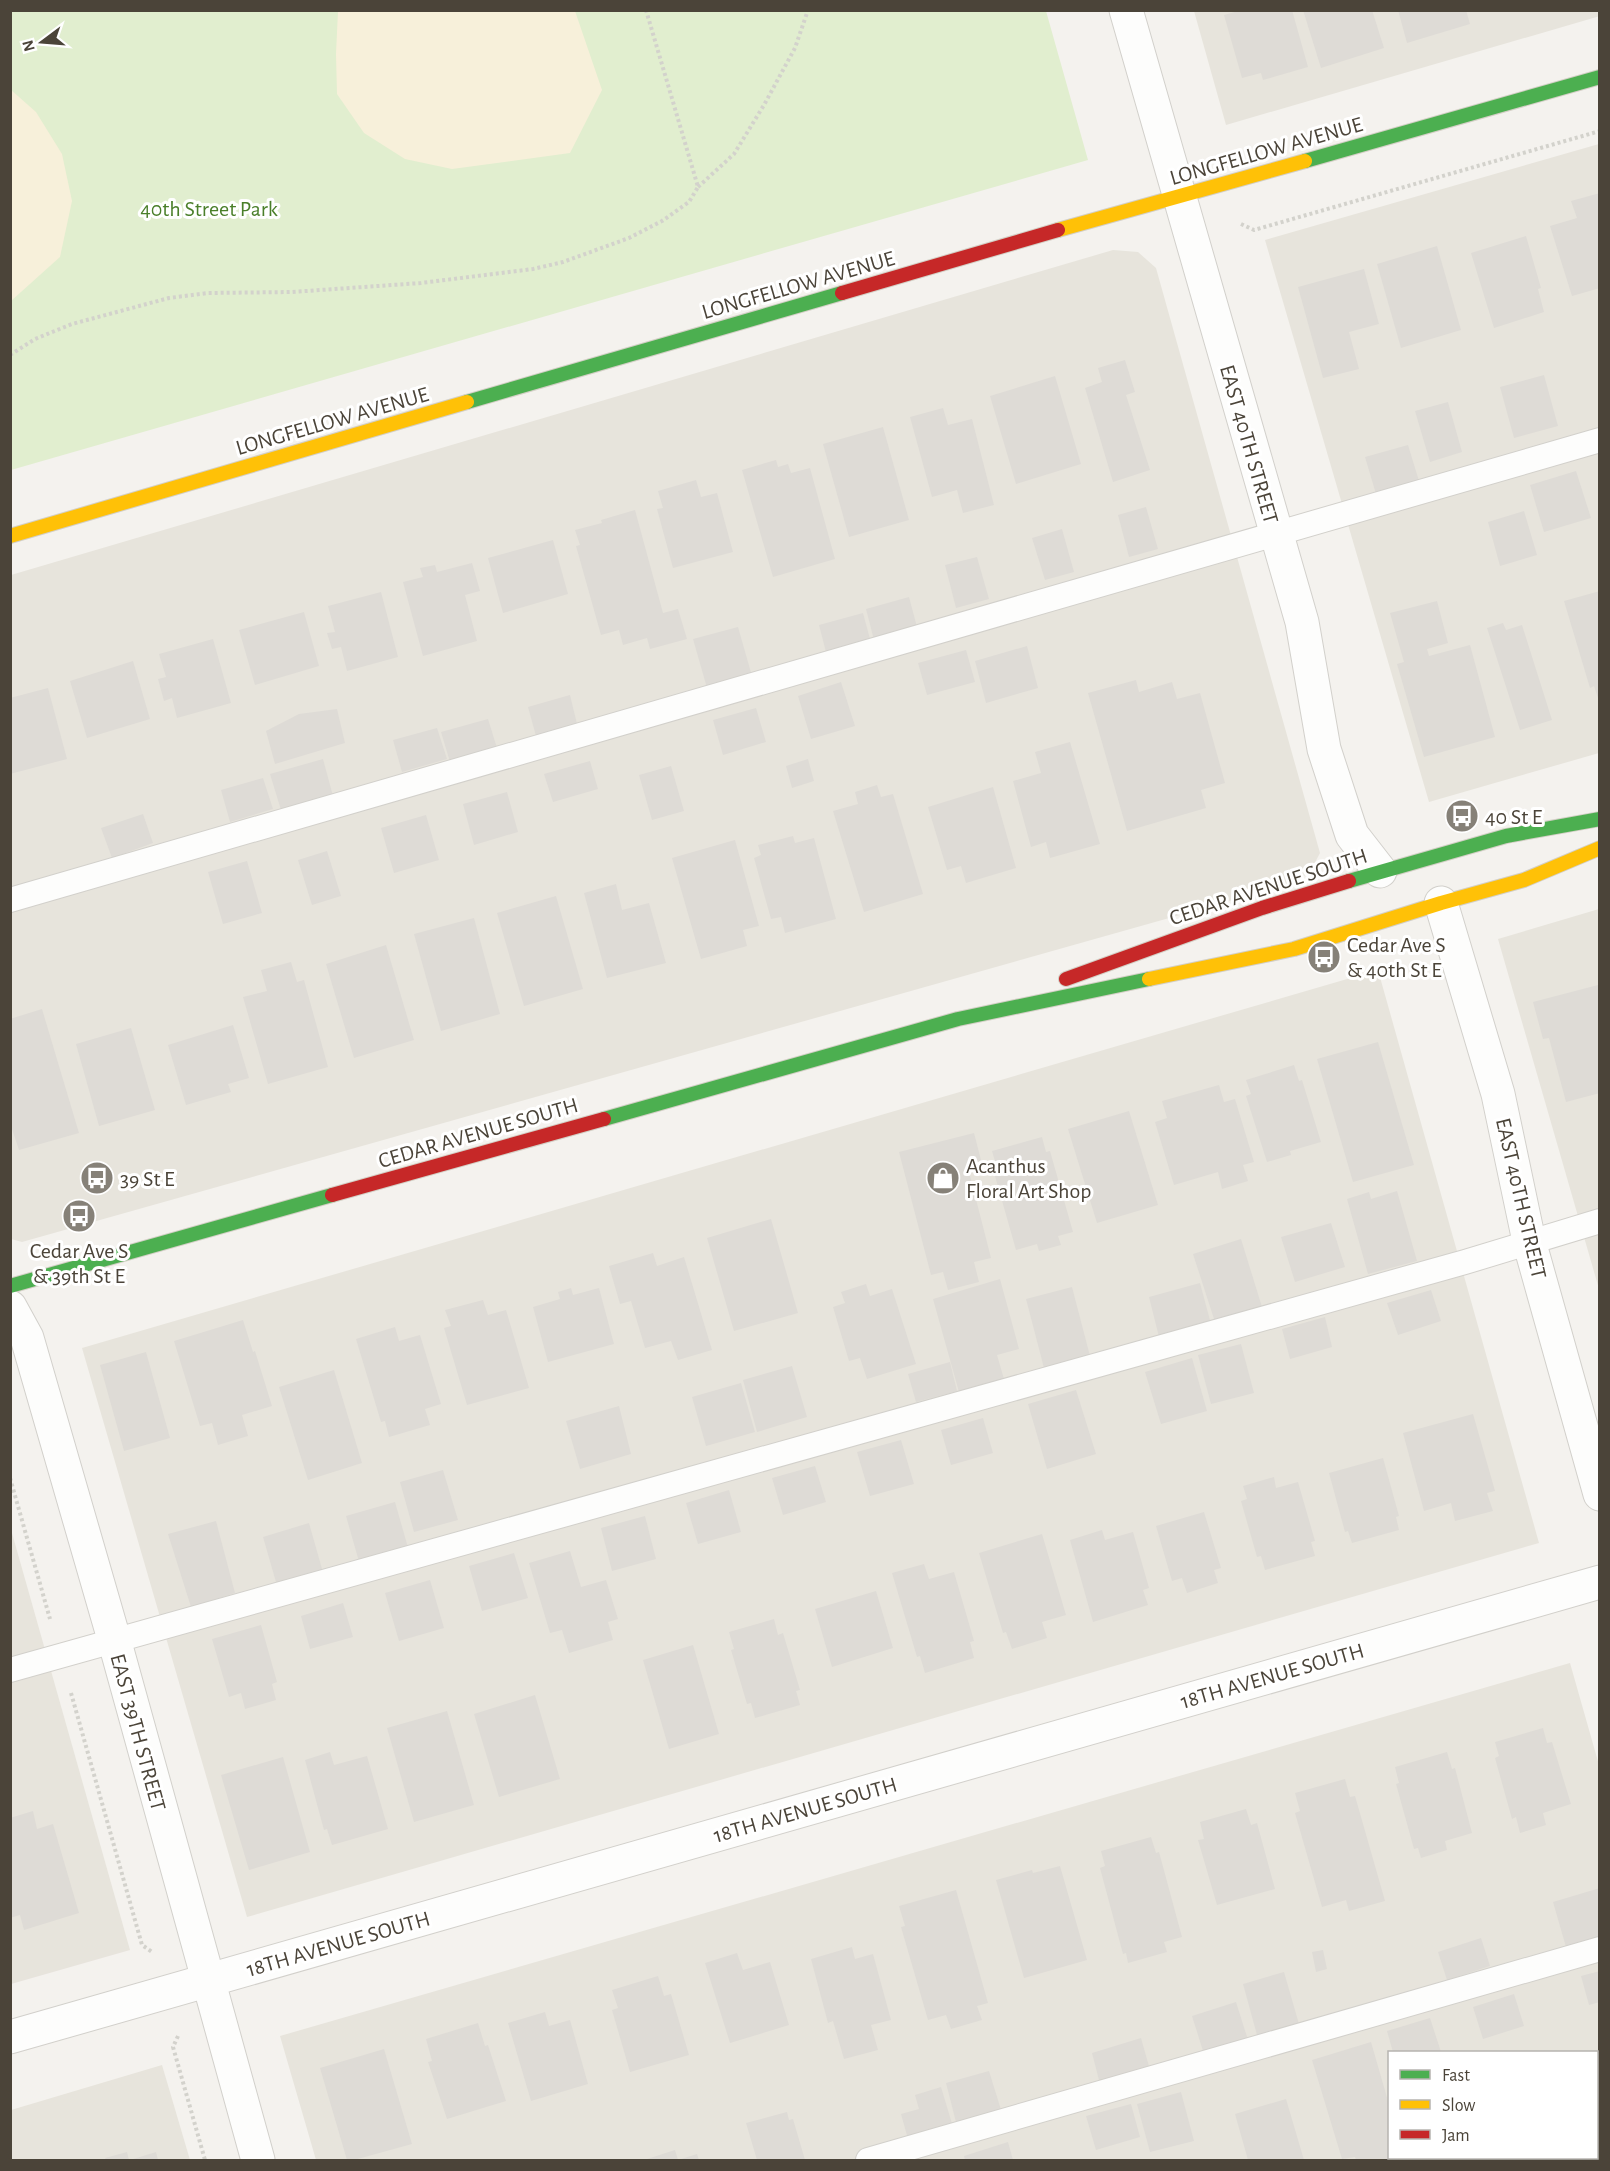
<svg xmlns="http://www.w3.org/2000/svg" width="1610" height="2171" viewBox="0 0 1610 2171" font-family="'Alegreya Sans',sans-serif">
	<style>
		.residential { fill: #e7e4dc; fill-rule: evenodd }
		.green { fill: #e1eecf }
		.sand { fill: #f7f0da }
		.building { fill: #dedbd6 }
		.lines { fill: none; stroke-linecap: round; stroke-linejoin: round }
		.lane-casing { stroke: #d2d0cb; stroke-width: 26 }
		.street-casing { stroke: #d2d0cb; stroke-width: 35 }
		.fast-casing { stroke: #d3cfc5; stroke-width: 16 }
		.slow-casing { stroke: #d3cfc5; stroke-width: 16 }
		.jam-casing { stroke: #d3cfc5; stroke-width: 16 }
		.path { stroke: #d3d2cc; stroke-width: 4; stroke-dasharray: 3 3; stroke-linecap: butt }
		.lane { stroke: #fdfdfc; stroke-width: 24 }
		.street { stroke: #fdfdfc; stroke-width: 33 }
		.fast { stroke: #4caf50; stroke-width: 14 }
		.slow { stroke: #ffc107; stroke-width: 14 }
		.jam { stroke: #c62828; stroke-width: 14 }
		.labels { text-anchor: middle; stroke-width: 6; stroke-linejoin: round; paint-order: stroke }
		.street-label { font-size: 22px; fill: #4b4439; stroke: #fff }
		.park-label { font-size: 22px; fill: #4a7f2a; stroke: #fff }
		.poi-label { font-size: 22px; fill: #4b4439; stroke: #fff; text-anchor: start }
	</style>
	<rect width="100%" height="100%" fill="#f4f2ee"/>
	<!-- residential -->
	<g class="residential">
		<polygon points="1599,10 1600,16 1226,125 1194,11"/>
		<polygon points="1599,144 1599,753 1429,802 1265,240"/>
		<polygon points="1113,250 1138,252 1156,268 1320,853 1311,870 1297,882 22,1242 11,1239 11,575"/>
		<polygon points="1599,909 1599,1289 1498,939"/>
		<polygon points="1378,970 1539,1543 247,1917 82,1348"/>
		<polygon points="10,1526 130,1950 11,1984 10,1984"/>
		<path d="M1570,1663L1599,1765V2160H316L280,2036ZM1390,2052H1596V2158H1390Z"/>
		<polygon points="162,2065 190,2160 11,2160 11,2110"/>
	</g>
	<!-- green -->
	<polygon class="green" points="11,11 1046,11 1088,160 11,470"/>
	<!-- sand -->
	<g class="sand">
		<polygon points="338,11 575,11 602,90 570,153 452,169 405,159 364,133 337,94 336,54"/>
		<polygon points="10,89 36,112 62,154 72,201 60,257 11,301"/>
	</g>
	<!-- building -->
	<g class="building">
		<polygon points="1242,10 1292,10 1308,67 1263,80 1261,73 1242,78 1224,15"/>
		<polygon points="1303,10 1372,10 1384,48 1321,68"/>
		<polygon points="1398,10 1466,10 1470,24 1407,43"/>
		<polygon points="1600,193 1600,288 1572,296 1550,226 1577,218 1571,201"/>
		<polygon points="1526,236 1541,288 1538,289 1544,312 1494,328 1471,253"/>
		<polygon points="1437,246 1461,330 1401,348 1377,264"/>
		<polygon points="1364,269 1379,324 1349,332 1359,369 1323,378 1298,287"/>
		<polygon points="1125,360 1135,392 1126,395 1150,470 1113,482 1085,388 1102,382 1098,368"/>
		<polygon points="1544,375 1558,426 1514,438 1500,387"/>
		<polygon points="1055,376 1081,464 1016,484 990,396"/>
		<polygon points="1448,402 1462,452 1430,462 1415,411"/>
		<polygon points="943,408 948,425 972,419 994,505 963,513 957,490 932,497 910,417"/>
		<polygon points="883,427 909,520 849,537 823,444"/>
		<polygon points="1408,445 1419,481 1376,494 1365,457"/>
		<polygon points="776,460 778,467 788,464 791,473 810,468 835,559 773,577 742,470"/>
		<polygon points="1576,471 1591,518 1544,532 1530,485"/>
		<polygon points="696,480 701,497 717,493 733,552 673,568 657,509 663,508 658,491"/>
		<polygon points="1146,507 1158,549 1129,557 1118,515"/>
		<polygon points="635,510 663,613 678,609 687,639 650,649 647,638 623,645 619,630 601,635 576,546 580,545 575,530 602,523 601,520"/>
		<polygon points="1524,511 1537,555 1500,566 1488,522"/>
		<polygon points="1062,529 1074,572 1045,580 1032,538"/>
		<polygon points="553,540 568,594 503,613 488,558"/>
		<polygon points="977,557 989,599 956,608 945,565"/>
		<polygon points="472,563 480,591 465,595 477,641 423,656 403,582 423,577 420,568 435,565 437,572"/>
		<polygon points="1600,591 1600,701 1599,701 1594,686 1590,688 1564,601"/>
		<polygon points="381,592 398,657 347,671 341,647 332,649 327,633 335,632 328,606"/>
		<polygon points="909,597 917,627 874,640 866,609"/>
		<polygon points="1437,601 1448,643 1427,649 1429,656 1470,645 1495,737 1424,757 1397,664 1404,662 1390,613"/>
		<polygon points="304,612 319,666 255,685 239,630"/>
		<polygon points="863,613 870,639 826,652 819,625"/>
		<polygon points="1503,623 1506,630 1522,625 1552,720 1520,730 1487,628"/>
		<polygon points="738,627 752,676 707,688 693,639"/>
		<polygon points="213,639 231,703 177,718 172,698 164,701 158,679 166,677 159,654"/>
		<polygon points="1027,646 1038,688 986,703 975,661"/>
		<polygon points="966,650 975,682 927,695 918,663"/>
		<polygon points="133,661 150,719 87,738 70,681"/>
		<polygon points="1136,680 1139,692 1172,682 1177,699 1200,693 1225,783 1201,790 1206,808 1127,831 1088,693"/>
		<polygon points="841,682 855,726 811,739 798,696"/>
		<polygon points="48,688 67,759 10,774 10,698"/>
		<polygon points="570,695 577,724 536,736 528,707"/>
		<polygon points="756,708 766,742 723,755 713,720"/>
		<polygon points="337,709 345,743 275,764 266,731 299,714"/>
		<polygon points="488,719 497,748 450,762 441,732"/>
		<polygon points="437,728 447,759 402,772 393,740"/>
		<polygon points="1070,742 1100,844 1050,858 1046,842 1031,847 1013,781 1041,773 1035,752"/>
		<polygon points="323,759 333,796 281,810 270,774"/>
		<polygon points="808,759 814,781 792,788 786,766"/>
		<polygon points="590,761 598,789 553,802 544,774"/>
		<polygon points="671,766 684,811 652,820 639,775"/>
		<polygon points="263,778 273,809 230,822 221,790"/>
		<polygon points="877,785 881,797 893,794 923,894 864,912 833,811 858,804 855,792"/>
		<polygon points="993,787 1016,868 966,883 961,866 947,870 928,807"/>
		<polygon points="507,792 518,832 474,845 463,804"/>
		<polygon points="143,814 153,843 112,858 101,828"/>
		<polygon points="426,815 439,860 394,873 381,828"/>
		<polygon points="793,836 795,843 814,838 836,919 785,933 781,917 771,919 754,858 761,855 758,845"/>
		<polygon points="735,840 759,926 743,930 747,946 701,959 672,858"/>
		<polygon points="327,851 341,896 312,905 298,860"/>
		<polygon points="247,861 262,913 223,924 208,872"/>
		<polygon points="616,884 622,910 649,903 666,963 607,978 584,893"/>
		<polygon points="556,896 583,989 524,1006 497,913"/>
		<polygon points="474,918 500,1014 441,1031 414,934"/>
		<polygon points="386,945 414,1040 354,1058 326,964"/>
		<polygon points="291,962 297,982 304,980 328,1067 268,1084 243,997 267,991 261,970"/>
		<polygon points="1598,985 1600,1093 1566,1102 1549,1038 1543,1039 1533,1002"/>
		<polygon points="42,1009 79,1133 19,1150 10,1123 10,1019"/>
		<polygon points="233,1025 249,1078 228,1084 231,1092 186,1105 168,1045"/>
		<polygon points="131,1028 155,1110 99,1126 76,1044"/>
		<polygon points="1378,1042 1414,1165 1353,1182 1317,1059"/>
		<polygon points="1294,1065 1299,1081 1302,1080 1321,1142 1290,1151 1291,1155 1267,1162 1246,1096 1251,1094 1246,1080"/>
		<polygon points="1219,1085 1224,1102 1235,1099 1254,1162 1243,1165 1248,1181 1222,1189 1218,1172 1174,1185 1155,1122 1167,1118 1162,1101"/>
		<polygon points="1129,1111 1158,1205 1097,1223 1068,1129"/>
		<polygon points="974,1133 982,1164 968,1168 991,1258 974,1262 979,1282 948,1290 943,1272 931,1275 899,1152"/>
		<polygon points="1042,1137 1046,1152 1050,1151 1073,1232 1058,1236 1061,1245 1039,1251 1037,1244 1016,1250 993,1169 997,1168 992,1151"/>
		<polygon points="1397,1191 1417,1261 1368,1274 1347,1199 1369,1192 1371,1199"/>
		<polygon points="771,1219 798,1313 734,1331 707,1238"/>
		<polygon points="1331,1223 1345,1267 1295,1282 1281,1237"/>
		<polygon points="1241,1239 1262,1307 1215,1322 1193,1254"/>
		<polygon points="653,1253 657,1266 684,1257 712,1350 678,1360 671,1341 645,1348 631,1301 620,1304 609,1266"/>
		<polygon points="1000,1279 1019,1349 997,1355 1004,1379 959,1392 933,1299"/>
		<polygon points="1200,1283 1211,1324 1159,1337 1149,1297"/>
		<polygon points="866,1284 870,1296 892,1289 916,1364 867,1379 860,1358 849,1361 833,1307 845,1303 841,1292"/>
		<polygon points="1072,1287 1090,1356 1044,1368 1026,1299"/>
		<polygon points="571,1288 573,1295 599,1288 614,1344 548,1362 533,1307 560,1299 558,1292"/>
		<polygon points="1431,1290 1441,1321 1398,1335 1387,1303"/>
		<polygon points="483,1300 488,1315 506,1310 529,1388 467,1405 444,1328 451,1326 445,1310"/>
		<polygon points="1325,1317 1332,1347 1290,1359 1282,1329"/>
		<polygon points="243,1320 253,1352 255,1351 272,1406 242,1415 248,1436 218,1445 212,1423 200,1426 174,1341"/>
		<polygon points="395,1327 399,1341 420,1335 441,1404 425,1409 430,1425 389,1437 385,1421 381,1422 356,1339"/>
		<polygon points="1241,1344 1254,1393 1211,1404 1198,1355"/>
		<polygon points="146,1352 170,1438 124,1451 100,1365"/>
		<polygon points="1192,1358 1207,1411 1161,1424 1145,1372"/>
		<polygon points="950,1362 957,1391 916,1402 908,1374"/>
		<polygon points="792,1366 807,1417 757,1432 743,1380"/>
		<polygon points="334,1370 362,1463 308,1480 279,1387"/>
		<polygon points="741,1383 755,1432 706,1446 692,1397"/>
		<polygon points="1076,1390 1096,1454 1047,1469 1028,1404"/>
		<polygon points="619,1406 631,1454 580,1469 566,1421"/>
		<polygon points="1473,1414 1495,1491 1487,1493 1493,1511 1455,1521 1451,1503 1424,1511 1403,1433"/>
		<polygon points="983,1418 993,1453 951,1465 941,1430"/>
		<polygon points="901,1440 914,1484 870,1496 857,1452"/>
		<polygon points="1383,1458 1399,1516 1396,1517 1399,1530 1352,1543 1348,1531 1345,1532 1329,1473"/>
		<polygon points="815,1466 826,1502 783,1515 772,1478"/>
		<polygon points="443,1470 458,1520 414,1532 400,1482"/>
		<polygon points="1274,1477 1276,1488 1298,1482 1315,1541 1311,1542 1315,1556 1265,1570 1261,1556 1257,1557 1241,1501 1247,1499 1243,1486"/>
		<polygon points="729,1490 741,1532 698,1544 686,1503"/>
		<polygon points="395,1502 409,1551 360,1565 346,1516"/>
		<polygon points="1204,1512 1221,1568 1214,1570 1218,1583 1187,1593 1182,1578 1172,1581 1156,1526"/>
		<polygon points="645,1516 656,1559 612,1571 601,1528"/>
		<polygon points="216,1521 235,1593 191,1607 168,1534"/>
		<polygon points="309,1523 324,1576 278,1589 263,1537"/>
		<polygon points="1102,1530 1105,1540 1133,1532 1149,1588 1143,1590 1148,1605 1093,1622 1070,1540"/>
		<polygon points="1042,1534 1066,1615 1042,1622 1047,1638 1012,1649 1006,1632 1003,1633 979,1553"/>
		<polygon points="570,1551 581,1587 606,1580 618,1619 608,1622 613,1640 569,1653 562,1630 550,1633 529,1563"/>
		<polygon points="514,1553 528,1598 482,1611 469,1566"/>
		<polygon points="924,1564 929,1579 954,1572 974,1641 970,1642 974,1658 925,1673 920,1656 917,1657 892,1573"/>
		<polygon points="430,1580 444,1628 399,1641 385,1593"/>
		<polygon points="876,1591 893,1648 832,1667 815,1609"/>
		<polygon points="343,1603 353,1637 310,1649 301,1616"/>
		<polygon points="774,1619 778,1635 783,1633 800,1690 796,1691 800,1705 755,1718 751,1703 747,1704 731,1650 734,1649 729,1632"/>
		<polygon points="261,1625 277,1682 272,1684 276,1700 245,1709 241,1693 229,1697 212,1639"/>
		<polygon points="693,1645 719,1734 669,1749 643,1660"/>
		<polygon points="535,1695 560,1779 499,1797 474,1714"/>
		<polygon points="447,1711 474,1805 414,1822 387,1728"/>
		<polygon points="1543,1728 1547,1743 1552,1742 1571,1804 1543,1813 1546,1825 1520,1833 1516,1817 1512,1819 1495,1758 1499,1756 1495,1742"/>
		<polygon points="330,1752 334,1765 367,1756 388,1829 332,1845 327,1829 324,1830 305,1760"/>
		<polygon points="1447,1752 1452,1769 1455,1768 1472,1833 1445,1841 1447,1850 1421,1858 1418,1848 1414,1849 1396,1784 1399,1783 1395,1767"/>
		<polygon points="283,1757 310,1852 249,1870 221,1775"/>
		<polygon points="1345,1779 1350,1797 1355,1796 1385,1901 1349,1911 1346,1900 1322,1907 1295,1813 1300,1811 1295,1793"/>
		<polygon points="1246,1809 1251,1825 1257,1823 1275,1889 1217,1905 1198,1840 1204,1839 1200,1822"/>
		<polygon points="33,1811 37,1829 53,1824 79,1913 24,1930 20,1915 10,1918 10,1818"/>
		<polygon points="1151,1837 1156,1853 1159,1852 1182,1937 1164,1942 1167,1952 1128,1963 1126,1953 1123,1954 1100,1868 1105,1866 1101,1851"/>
		<polygon points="1060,1866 1087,1960 1024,1978 996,1880 1032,1870 1033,1873"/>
		<polygon points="1600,1888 1600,1937 1566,1947 1553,1902"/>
		<polygon points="956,1890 988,2003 977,2006 982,2020 951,2029 946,2015 928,2020 901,1927 905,1926 899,1906"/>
		<polygon points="1481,1938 1490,1966 1447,1980 1438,1952"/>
		<polygon points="852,1947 855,1959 873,1954 891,2020 871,2025 878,2050 844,2059 833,2021 828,2023 811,1959"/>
		<polygon points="1323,1950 1327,1969 1316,1972 1312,1952"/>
		<polygon points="737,1953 743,1970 770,1962 789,2025 730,2043 705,1963"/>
		<polygon points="1600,1971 1600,2002 1589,2005 1581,1976"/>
		<polygon points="1284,1972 1299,2024 1257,2035 1243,1984"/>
		<polygon points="658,1976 664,1996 671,1994 689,2055 630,2072 612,2010 618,2008 612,1990"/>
		<polygon points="1514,1994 1524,2026 1483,2039 1473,2007"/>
		<polygon points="1236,2002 1248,2040 1204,2054 1192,2016"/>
		<polygon points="545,2012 549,2026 570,2020 588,2084 531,2101 508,2023"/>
		<polygon points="1430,2018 1441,2052 1393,2052 1387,2031"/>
		<polygon points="478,2023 485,2046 488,2045 506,2101 447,2119 428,2062 432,2061 426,2039"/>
		<polygon points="1141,2038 1150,2070 1100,2084 1092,2053"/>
		<polygon points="1371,2042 1390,2108 1390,2158 1404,2158 1408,2160 1356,2160 1355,2157 1342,2159 1312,2060"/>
		<polygon points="384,2049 412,2144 354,2160 347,2160 320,2068"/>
		<polygon points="989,2071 1002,2113 957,2126 946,2083"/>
		<polygon points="1600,2072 1600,2114 1599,2114 1596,2106 1596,2073"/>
		<polygon points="941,2087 953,2127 908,2139 901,2114 919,2109 915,2095"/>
		<polygon points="1181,2092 1194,2141 1150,2152 1137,2104"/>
		<polygon points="1286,2099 1304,2160 1248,2160 1235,2114"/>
		<polygon points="1131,2104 1140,2137 1096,2150 1086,2116"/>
		<polygon points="787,2112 789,2120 793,2119 805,2160 757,2160 746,2123"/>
		<polygon points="1008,2142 1013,2160 965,2160 964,2156"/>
		<polygon points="675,2150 678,2160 697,2154 699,2160 647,2160 647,2159"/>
		<polygon points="127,2152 129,2160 106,2160 105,2158"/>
		<polygon points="156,2152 158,2160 130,2160"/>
		<polygon points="1424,2158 1498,2158 1499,2160 1425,2160"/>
		<polygon points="1519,2158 1586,2158 1587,2160 1519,2160"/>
	</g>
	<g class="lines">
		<defs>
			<g id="lane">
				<polyline points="10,900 1600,440"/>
				<polyline points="10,1670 1465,1262 1600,1221"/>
				<polyline points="868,2160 1600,1949"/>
			</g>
			<g id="street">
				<polyline points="1126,10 1302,622 1324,749 1352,835 1380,871"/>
				<polyline points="1441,903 1498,1094 1529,1241 1600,1494"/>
				<polyline points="10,1307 27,1338 114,1639 258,2160"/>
				<polyline points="10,2037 1600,1582"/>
			</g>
			<g id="fast">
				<polyline points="1305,161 1600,77"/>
				<polyline points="467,402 842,293"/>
				<polyline points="1349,881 1506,836 1600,819"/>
				<polyline points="604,1119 958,1019 1149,979"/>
				<polyline points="10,1286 332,1195"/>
			</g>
			<g id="slow">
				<polyline points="1058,230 1305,161"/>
				<polyline points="10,536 467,402"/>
				<polyline points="1149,979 1294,949 1441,903 1524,880 1600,848"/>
			</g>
			<g id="jam">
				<polyline points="842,293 1058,230"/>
				<polyline points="1066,979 1262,908 1349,881"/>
				<polyline points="332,1195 604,1119"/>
			</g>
		</defs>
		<!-- lane casing -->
		<use href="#lane" class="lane-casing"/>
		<!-- street casing -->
		<use href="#street" class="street-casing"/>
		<!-- fast casing -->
		<use href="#fast" class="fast-casing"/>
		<!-- slow casing -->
		<use href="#slow" class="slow-casing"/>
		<!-- jam casing -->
		<use href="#jam" class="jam-casing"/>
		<!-- path -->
		<g class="path">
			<polyline points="698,187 734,154 764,105 795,48 808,10"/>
			<polyline points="1241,224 1254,230 1600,131"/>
			<polyline points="10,355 35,339 72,324 169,298 208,293 292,292 421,283 533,269 563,262 629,238 662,221 689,202 698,187 646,10"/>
			<polyline points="10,1478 50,1619"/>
			<polyline points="71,1693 142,1945 152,1952"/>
			<polyline points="178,2036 173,2047 205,2160"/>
		</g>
		<!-- lane -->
		<use href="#lane" class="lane"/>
		<!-- street -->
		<use href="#street" class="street"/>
		<!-- fast -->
		<use href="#fast" class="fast"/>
		<!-- slow -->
		<use href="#slow" class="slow"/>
		<!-- jam -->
		<use href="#jam" class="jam"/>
	</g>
	<!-- icons -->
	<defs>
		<symbol id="bus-disc" viewBox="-11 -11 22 22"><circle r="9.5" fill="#868178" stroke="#fff"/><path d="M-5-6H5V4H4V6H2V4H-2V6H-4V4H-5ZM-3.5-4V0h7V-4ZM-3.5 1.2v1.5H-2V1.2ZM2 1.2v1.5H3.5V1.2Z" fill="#fff"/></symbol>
		<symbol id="shop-disc" viewBox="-11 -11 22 22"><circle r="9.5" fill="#868178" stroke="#fff"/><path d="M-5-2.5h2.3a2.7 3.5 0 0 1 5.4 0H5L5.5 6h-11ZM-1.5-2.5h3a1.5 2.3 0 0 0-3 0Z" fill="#fff"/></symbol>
	</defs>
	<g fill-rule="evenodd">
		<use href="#bus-disc" x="1443" y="797" width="38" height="38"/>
		<use href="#bus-disc" x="1305" y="938" width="38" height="38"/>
		<use href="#bus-disc" x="78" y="1159" width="38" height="38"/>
		<use href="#shop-disc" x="924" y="1159" width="38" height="38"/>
		<use href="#bus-disc" x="60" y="1197" width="38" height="38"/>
	</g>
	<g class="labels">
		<!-- street labels -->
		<g class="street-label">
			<text transform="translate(1266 150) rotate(-16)" y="8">LONGFELLOW AVENUE</text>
			<text transform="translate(798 284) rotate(-16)" y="8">LONGFELLOW AVENUE</text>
			<text transform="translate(332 420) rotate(-16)" y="8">LONGFELLOW AVENUE</text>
			<text transform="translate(1250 444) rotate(74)" y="8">EAST 40TH STREET</text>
			<text transform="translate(1268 886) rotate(-18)" y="8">CEDAR AVENUE SOUTH</text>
			<text transform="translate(478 1132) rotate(-16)" y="8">CEDAR AVENUE SOUTH</text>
			<text transform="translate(1522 1198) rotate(77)" y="8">EAST 40TH STREET</text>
			<text transform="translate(1272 1675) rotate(-16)" y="8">18TH AVENUE SOUTH</text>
			<text transform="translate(139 1732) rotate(75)" y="8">EAST 39TH STREET</text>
			<text transform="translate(805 1809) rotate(-16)" y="8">18TH AVENUE SOUTH</text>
			<text transform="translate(338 1943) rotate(-16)" y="8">18TH AVENUE SOUTH</text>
		</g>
		<!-- park labels -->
		<g class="park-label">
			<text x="209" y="216">40th Street Park</text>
		</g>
		<!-- poi labels -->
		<g class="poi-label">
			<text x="1485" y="824">40 St E</text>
			<text x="1347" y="952">Cedar Ave S<tspan x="1347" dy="25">&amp; 40th St E</tspan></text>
			<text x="966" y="1173">Acanthus<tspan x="966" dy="25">Floral Art Shop</tspan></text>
			<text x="120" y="1186">39 St E</text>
			<text x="79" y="1258" text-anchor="middle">Cedar Ave S<tspan x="79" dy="25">&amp; 39th St E</tspan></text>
		</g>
	</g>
	<!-- border -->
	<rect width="1610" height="2171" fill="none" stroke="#4b4439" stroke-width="24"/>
	<!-- legend -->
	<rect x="1388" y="2051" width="210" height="108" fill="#ffffff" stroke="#b7b4b0" stroke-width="1.5"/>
	<rect x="1400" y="2070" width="30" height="9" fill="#4caf50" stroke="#b7b4b0" stroke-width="1.5"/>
	<text x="1442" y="2081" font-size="18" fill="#4b4439">Fast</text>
	<rect x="1400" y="2100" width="30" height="9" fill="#ffc107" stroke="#b7b4b0" stroke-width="1.5"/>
	<text x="1442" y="2111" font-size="18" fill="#4b4439">Slow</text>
	<rect x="1400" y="2130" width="30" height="9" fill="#c62828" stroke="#b7b4b0" stroke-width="1.5"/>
	<text x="1442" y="2141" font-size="18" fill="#4b4439">Jam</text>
	<!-- north arrow -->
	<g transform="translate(42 42) rotate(254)" stroke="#ffffff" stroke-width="4.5" paint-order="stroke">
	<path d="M0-4.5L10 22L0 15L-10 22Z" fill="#4b4439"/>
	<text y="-9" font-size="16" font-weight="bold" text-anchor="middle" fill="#4b4439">N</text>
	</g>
</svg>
